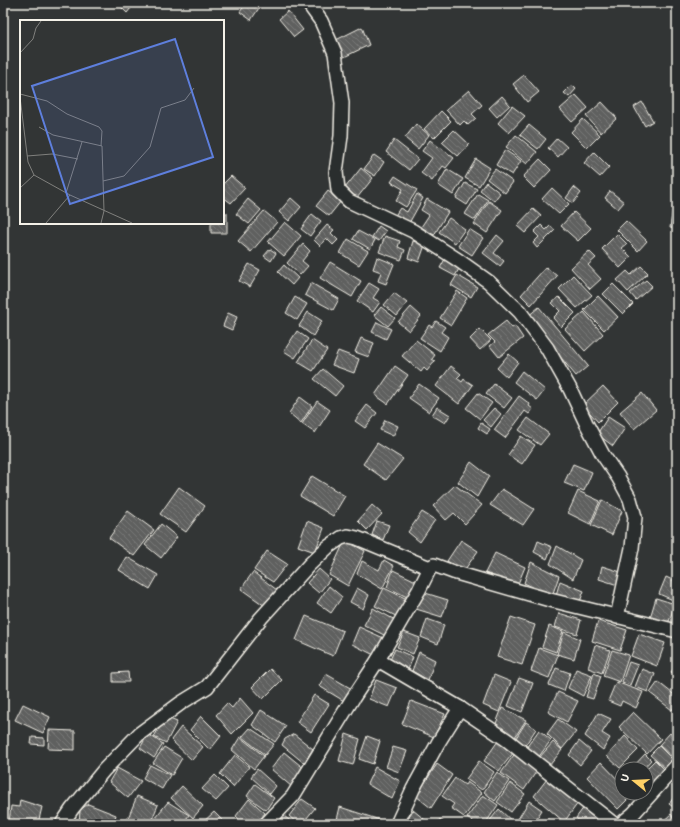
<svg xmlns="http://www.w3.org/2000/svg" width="680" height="827" viewBox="0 0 680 827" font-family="Itim,sans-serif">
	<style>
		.building { fill: url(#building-back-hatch); stroke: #f4f1e8 }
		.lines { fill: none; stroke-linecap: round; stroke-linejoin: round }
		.street-casing { stroke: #f4f1e8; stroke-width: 16 }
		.street { stroke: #2a2d2e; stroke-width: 13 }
		.inset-road { fill: none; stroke: #80807d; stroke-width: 1 }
		.view { fill: #5e7fdd; fill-opacity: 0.15; stroke: #5e7fdd; stroke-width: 2 }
		.inset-edge { fill: none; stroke: #f4f1e8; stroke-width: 2 }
	</style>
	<defs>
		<pattern id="building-back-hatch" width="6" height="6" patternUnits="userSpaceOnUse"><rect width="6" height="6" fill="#5f605f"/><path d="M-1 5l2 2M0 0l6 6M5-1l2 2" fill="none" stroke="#777776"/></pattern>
	</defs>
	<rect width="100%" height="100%" fill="#323535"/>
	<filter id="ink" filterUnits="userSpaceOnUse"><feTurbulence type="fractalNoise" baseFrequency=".025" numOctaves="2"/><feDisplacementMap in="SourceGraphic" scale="8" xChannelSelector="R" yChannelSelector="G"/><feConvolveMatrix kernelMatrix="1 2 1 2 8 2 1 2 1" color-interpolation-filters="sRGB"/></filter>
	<g filter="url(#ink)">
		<!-- building -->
		<g class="building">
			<polygon points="117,3 135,3 127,13"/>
			<polygon points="246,3 251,3 259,8 251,20 240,12"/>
			<polygon points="288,11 303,30 294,37 279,19"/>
			<polygon points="362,27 369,45 342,58 334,41"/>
			<polygon points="524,75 539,92 527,102 513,84"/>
			<polygon points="572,85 576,89 569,97 564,93"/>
			<polygon points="469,90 482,105 472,114 476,118 468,125 464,121 460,125 446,110"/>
			<polygon points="576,95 588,108 572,122 560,109"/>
			<polygon points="502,96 510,105 497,117 489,108"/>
			<polygon points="602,102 617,118 601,133 586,116"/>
			<polygon points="642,102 653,121 645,126 634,107"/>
			<polygon points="512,106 525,116 509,133 498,123"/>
			<polygon points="441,111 451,121 434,138 424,129"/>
			<polygon points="583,119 600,135 587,148 571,132"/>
			<polygon points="416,124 429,135 418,149 405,138"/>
			<polygon points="529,125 546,139 538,149 520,135"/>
			<polygon points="454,130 469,144 458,156 442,142"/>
			<polygon points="516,135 537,152 527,164 506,147"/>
			<polygon points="557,138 567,147 558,157 548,148"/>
			<polygon points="394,140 418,159 409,170 386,152"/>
			<polygon points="430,140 440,148 440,147 454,158 446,168 443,166 432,181 421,173 432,158 422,151"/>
			<polygon points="505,150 521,161 512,175 496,165"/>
			<polygon points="594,152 609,167 600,177 584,163"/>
			<polygon points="374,155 384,162 375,176 364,169"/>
			<polygon points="476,159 490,168 479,186 465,178"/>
			<polygon points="540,159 551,170 534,188 523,177"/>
			<polygon points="361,168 373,178 357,198 345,188"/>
			<polygon points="447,169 463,179 453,195 438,185"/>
			<polygon points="495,169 513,182 505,193 487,179"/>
			<polygon points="231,176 245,188 231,203 223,197 223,184"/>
			<polygon points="395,176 417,190 406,207 396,201 403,189 391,182"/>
			<polygon points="486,182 500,193 494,201 480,190"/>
			<polygon points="465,183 477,189 467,205 456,198"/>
			<polygon points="574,187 581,193 573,203 566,198"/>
			<polygon points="552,188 569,204 559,214 542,199"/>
			<polygon points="328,191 341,201 329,216 316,206"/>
			<polygon points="610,191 624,202 618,209 605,198"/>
			<polygon points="417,194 423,198 408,225 394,217 400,208 407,212"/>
			<polygon points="478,194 488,200 475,220 465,214"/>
			<polygon points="291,198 301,207 289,221 279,212"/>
			<polygon points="248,199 261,210 249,224 236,214"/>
			<polygon points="427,199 448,212 434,235 421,227 429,215 421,210"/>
			<polygon points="674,200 677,200 677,229 670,228"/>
			<polygon points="489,201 502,210 487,233 474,224"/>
			<polygon points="533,209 541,216 525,233 517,226"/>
			<polygon points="264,211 277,222 251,252 238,241"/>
			<polygon points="574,212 591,228 578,241 561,226"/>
			<polygon points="223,213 227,213 227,233 211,233 211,223 223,223"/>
			<polygon points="312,214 321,221 310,236 301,229"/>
			<polygon points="449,218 465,229 455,243 439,232"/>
			<polygon points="626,221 647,241 638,251 617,230"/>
			<polygon points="285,222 301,236 284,256 268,242"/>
			<polygon points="327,225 334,230 331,233 338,240 333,245 326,238 320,246 314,240"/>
			<polygon points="541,225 546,230 550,226 555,230 537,248 533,243 539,237 534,232"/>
			<polygon points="379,226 386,231 379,241 372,237"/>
			<polygon points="469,229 483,238 472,255 458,246"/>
			<polygon points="358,231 375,240 370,249 353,239"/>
			<polygon points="617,234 627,244 622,248 631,257 620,268 602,249"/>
			<polygon points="497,235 504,241 494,253 504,261 500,266 483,253"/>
			<polygon points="385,236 400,241 398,247 405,250 401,260 379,252"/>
			<polygon points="348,239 368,251 359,265 340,253"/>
			<polygon points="413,241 425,245 419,262 408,258"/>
			<polygon points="303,244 310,251 302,261 308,266 300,275 287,263"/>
			<polygon points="270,249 276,253 271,261 264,256"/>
			<polygon points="589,251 596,258 588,265 601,279 590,289 571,268"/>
			<polygon points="377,257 394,264 386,284 378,281 381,272 373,269"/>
			<polygon points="445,259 460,267 455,276 440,268"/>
			<polygon points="330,262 361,281 352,297 320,278"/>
			<polygon points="249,264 260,270 250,287 239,281"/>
			<polygon points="284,265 298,278 292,285 278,272"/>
			<polygon points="641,266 648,273 628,292 617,280 627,271 631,275"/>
			<polygon points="546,267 557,276 531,305 521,295"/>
			<polygon points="457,275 477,287 471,297 451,285"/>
			<polygon points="573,275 592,295 577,308 559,289"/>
			<polygon points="646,280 652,286 636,300 630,293"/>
			<polygon points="311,283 339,299 333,310 305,295"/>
			<polygon points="369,283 379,289 373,298 380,302 373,312 357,301"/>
			<polygon points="613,284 633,304 623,314 603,294"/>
			<polygon points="457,291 467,298 451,325 440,318"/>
			<polygon points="394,293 407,303 397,316 384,305"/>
			<polygon points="598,296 618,317 604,330 584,310"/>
			<polygon points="295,297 307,304 297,320 286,313"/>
			<polygon points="559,297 575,313 561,327 553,318 560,311 552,303"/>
			<polygon points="381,307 395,318 388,326 374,315"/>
			<polygon points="411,307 421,316 409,331 398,322"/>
			<polygon points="539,307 588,366 576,376 527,317"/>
			<polygon points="308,312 322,321 313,336 299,326"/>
			<polygon points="584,312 603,334 585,351 565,329"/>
			<polygon points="677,312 677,350 675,349"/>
			<polygon points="228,313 237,317 232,330 223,326"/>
			<polygon points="436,321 445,327 441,332 448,337 440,351 420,338 429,325 432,327"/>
			<polygon points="506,321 512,328 515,326 523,338 499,357 490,346 495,342 488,335"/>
			<polygon points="377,322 391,329 386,339 372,332"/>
			<polygon points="480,329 491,340 480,350 470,339"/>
			<polygon points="297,331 308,339 295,358 284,351"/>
			<polygon points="361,338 374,343 369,357 355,352"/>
			<polygon points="312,340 327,350 313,371 298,362"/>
			<polygon points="416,340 435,355 432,359 435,361 427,371 424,368 421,372 402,356"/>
			<polygon points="338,351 359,359 354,373 332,365"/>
			<polygon points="509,354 518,362 507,377 497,368"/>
			<polygon points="395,366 408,375 388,404 375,395"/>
			<polygon points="451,366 461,374 457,378 462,382 464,379 473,385 459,404 436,386"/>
			<polygon points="323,369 343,386 335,396 314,379"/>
			<polygon points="522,371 545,390 537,400 514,382"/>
			<polygon points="419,384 439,398 429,412 409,398"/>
			<polygon points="494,384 512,398 504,408 486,394"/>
			<polygon points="603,386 618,402 598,422 583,405"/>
			<polygon points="478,393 492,403 480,419 466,408"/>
			<polygon points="642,393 656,410 634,429 620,412"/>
			<polygon points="519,396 530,404 529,406 533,409 529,414 525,411 505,438 494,430"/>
			<polygon points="300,397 312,406 301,423 289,413"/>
			<polygon points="317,401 330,410 315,433 302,424"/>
			<polygon points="367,405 377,413 365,428 355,421"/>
			<polygon points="437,407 450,415 445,423 432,415"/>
			<polygon points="494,408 501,414 491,427 483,420"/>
			<polygon points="608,417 625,428 613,446 597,434"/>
			<polygon points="528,418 549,434 540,445 519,430"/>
			<polygon points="385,420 398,426 393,436 380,430"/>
			<polygon points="481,423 490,429 487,434 478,428"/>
			<polygon points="521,436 535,445 522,464 508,455"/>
			<polygon points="377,443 403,459 386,480 363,464"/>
			<polygon points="471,462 489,476 477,497 458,482"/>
			<polygon points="573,464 592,472 584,491 564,483"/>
			<polygon points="312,476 345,496 333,516 300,496"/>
			<polygon points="455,485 482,505 465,524 454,513 446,520 433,506"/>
			<polygon points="179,487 205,506 186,532 160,514"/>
			<polygon points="502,489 534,509 523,525 490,505"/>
			<polygon points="578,491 600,501 590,524 568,513"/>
			<polygon points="602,500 622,511 612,535 591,525"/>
			<polygon points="372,505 382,514 367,530 358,521"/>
			<polygon points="128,511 154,530 134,556 109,538"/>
			<polygon points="422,512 435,520 420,542 408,532"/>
			<polygon points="307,521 324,528 315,552 298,546"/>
			<polygon points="377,521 389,525 383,540 372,535"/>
			<polygon points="161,524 177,537 161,558 145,545"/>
			<polygon points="345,540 365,551 348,586 329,575"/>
			<polygon points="461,540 478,551 463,572 447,561"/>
			<polygon points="538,541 552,547 547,559 534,552"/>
			<polygon points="557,546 581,560 573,579 550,564"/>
			<polygon points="267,551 287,564 273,582 254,570"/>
			<polygon points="495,553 525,567 517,586 485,573"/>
			<polygon points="127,557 158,575 150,589 119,570"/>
			<polygon points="384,560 394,566 382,589 357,574 362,561 379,570"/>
			<polygon points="531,562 559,576 552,596 524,583"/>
			<polygon points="602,566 624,573 621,586 599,579"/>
			<polygon points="319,569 330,579 319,593 307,583"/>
			<polygon points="393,570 418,582 411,599 387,587"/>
			<polygon points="253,572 277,590 265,606 241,589"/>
			<polygon points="666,577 677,582 677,592 673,600 659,594"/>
			<polygon points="560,581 584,591 579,604 556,595"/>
			<polygon points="329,586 342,597 331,613 317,603"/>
			<polygon points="357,588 369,595 363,609 350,602"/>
			<polygon points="384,588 407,599 398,617 375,606"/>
			<polygon points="422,592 448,600 442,617 416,609"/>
			<polygon points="656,598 675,604 667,627 649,621"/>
			<polygon points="373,608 397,621 388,637 364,625"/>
			<polygon points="559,613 581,620 577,634 555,627"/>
			<polygon points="306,616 343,631 333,656 296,640"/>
			<polygon points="511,617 535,625 522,665 497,657"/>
			<polygon points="427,619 444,625 438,644 421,637"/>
			<polygon points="598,621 627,630 620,650 592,641"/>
			<polygon points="549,626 563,631 556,652 542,647"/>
			<polygon points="359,627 386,639 376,656 352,644"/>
			<polygon points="404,632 420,638 413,654 397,647"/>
			<polygon points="564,632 580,639 574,659 557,654"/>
			<polygon points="639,634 665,643 657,666 631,656"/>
			<polygon points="595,645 610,650 602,673 588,668"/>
			<polygon points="539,648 558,655 549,678 531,671"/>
			<polygon points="395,649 413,657 408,670 389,662"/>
			<polygon points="612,650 629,655 620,682 603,676"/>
			<polygon points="419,652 435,660 428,680 412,671"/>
			<polygon points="629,662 638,665 630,685 622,682"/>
			<polygon points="677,664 677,677 671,672"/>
			<polygon points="556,668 570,673 564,691 549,685"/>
			<polygon points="270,669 282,680 263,699 252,687"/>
			<polygon points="576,669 592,675 583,696 568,688"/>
			<polygon points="642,669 655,674 648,692 635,687"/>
			<polygon points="128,672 129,682 113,682 113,673"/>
			<polygon points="594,673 601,676 593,699 586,697"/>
			<polygon points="326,674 352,689 344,701 319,686"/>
			<polygon points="494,675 511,682 499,712 483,705"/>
			<polygon points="519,678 533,683 522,712 508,706"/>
			<polygon points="376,680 397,688 389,707 369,699"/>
			<polygon points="616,682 643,692 636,708 622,701 620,706 608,701"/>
			<polygon points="658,682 677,697 677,704 672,710 650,693"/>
			<polygon points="558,692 578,701 567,722 548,712"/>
			<polygon points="314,695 329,704 311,732 297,722"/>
			<polygon points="240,698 253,713 232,734 216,715 227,703 232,708"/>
			<polygon points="411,701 445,714 434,737 402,724"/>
			<polygon points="23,704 50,717 43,733 15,720"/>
			<polygon points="502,708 526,720 515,737 495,726"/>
			<polygon points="261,710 286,726 275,742 252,725"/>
			<polygon points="633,712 661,739 647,754 619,727"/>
			<polygon points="598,713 611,719 602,733 610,738 603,750 585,736"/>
			<polygon points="201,716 221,736 210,750 190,730"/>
			<polygon points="165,717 177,722 166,743 154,737"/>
			<polygon points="558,719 576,732 562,749 547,734"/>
			<polygon points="526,722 536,729 524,747 514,741"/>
			<polygon points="181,727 203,747 192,760 171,740"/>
			<polygon points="250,728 274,744 265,755 242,737"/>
			<polygon points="49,730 75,731 75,750 48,749"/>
			<polygon points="539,730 551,740 538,758 526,748"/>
			<polygon points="677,730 677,738 673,734"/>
			<polygon points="670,733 677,740 677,762 659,745"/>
			<polygon points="148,734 163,744 154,758 140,748"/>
			<polygon points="294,734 313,749 304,763 282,745 285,739"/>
			<polygon points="346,734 360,739 353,765 339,761"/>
			<polygon points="367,736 380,741 373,764 359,759"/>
			<polygon points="625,736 638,750 620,768 607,756"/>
			<polygon points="32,737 44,738 44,745 31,744"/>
			<polygon points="240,737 264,756 254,769 232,750"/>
			<polygon points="498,741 514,752 499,771 484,761"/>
			<polygon points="579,741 591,751 580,765 569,755"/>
			<polygon points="553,742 562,750 549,766 539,758"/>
			<polygon points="659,746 673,760 665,768 650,755"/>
			<polygon points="164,747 182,758 172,775 153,763"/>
			<polygon points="393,747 407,751 399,772 386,767"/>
			<polygon points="284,752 306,770 292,787 271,769"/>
			<polygon points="516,752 538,769 524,790 501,773"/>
			<polygon points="645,754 651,760 643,769 631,769"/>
			<polygon points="235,755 249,767 233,787 220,774"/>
			<polygon points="655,760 668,773 651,790 646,785 646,769"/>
			<polygon points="479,761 494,772 482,790 466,779"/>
			<polygon points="601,762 622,784 622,793 630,793 632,795 618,809 587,777"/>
			<polygon points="437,764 452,775 431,808 416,796"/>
			<polygon points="150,765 170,775 162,789 143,778"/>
			<polygon points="375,767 400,781 392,799 367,784"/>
			<polygon points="117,768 141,781 128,798 109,782"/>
			<polygon points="257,769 276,786 270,794 251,777"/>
			<polygon points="497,772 509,781 495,801 484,792"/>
			<polygon points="215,775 228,788 216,801 202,789"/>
			<polygon points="455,778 465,785 467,782 482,793 464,817 451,808 454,804 442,796"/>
			<polygon points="547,779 578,803 564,822 534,796"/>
			<polygon points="510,783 525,794 511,812 497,802"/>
			<polygon points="255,784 274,798 266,810 247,796"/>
			<polygon points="182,786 203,806 193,818 171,798"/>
			<polygon points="646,788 650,792 640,802 631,793 646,793"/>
			<polygon points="677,793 677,810 669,804"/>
			<polygon points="483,795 498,805 485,824 476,824 467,818"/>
			<polygon points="137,796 158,805 150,824 129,824 126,823"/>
			<polygon points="249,799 265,813 257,824 244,824 236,816"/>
			<polygon points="302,799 315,808 302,824 298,824 289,816"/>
			<polygon points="20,800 42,807 38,824 15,824 9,822 11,806 19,807"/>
			<polygon points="529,801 542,810 533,824 529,824 518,819"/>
			<polygon points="168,802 189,815 183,824 157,824 154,819"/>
			<polygon points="587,803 606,820 603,824 583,824 576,818"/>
			<polygon points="88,804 116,815 113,824 79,824 80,810"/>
			<polygon points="340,807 386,822 386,824 336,824"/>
			<polygon points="499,809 515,824 490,824 488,823"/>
			<polygon points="413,810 430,824 404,824"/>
			<polygon points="214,812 226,824 201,824"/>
			<polygon points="671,814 677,822 677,824 660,824"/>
			<polygon points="284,816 294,824 277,824"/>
			<polygon points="440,819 446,824 436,824"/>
			<polygon points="548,819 554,824 544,824"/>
		</g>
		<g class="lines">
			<defs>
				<g id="street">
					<polyline points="308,3 321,21 335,53 342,103 341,136 336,172 338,190 349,201 413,231 458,260 489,282 520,312 547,348 570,389 586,423 603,455 618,477 630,499 635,517 632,548 617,617"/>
					<polyline points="378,660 460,708 507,740 614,824"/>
					<polyline points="62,824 72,809 104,770 139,734 181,703 207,687 261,618 309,565 328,547 341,538 348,536 357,538 430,568"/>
					<polyline points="266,824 293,796 353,698 378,660 419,590 430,568 434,565 453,572 550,600 677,631"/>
					<polyline points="397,824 413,789 438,743 460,708"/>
					<polyline points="621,824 633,814 677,765"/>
				</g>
			</defs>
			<!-- street casing -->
			<use href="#street" class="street-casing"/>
			<!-- street -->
			<use href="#street" class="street"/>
		</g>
	</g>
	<!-- overview -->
	<g transform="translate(20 20)">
		<rect width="204" height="204" fill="#323535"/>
		<path class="inset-road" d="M0,33L13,19L16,8L21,1M0,74L27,81L47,94L79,107L82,111L81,126M0,77L8,142L14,155L50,175L112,203M19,107L33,115L82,126L84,191L81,203M7,136L32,134L58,139M83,161L104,156L130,127L141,88L165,80L174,68M0,168L14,155M46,173L62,122M26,203L50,175"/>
		<path class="view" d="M155,19L193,137L50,184L12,66Z"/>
		<rect width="204" height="204" class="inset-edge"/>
	</g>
	<!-- margin -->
	<rect width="680" height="827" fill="none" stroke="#2a2d2e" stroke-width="16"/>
	<rect x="8" y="8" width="664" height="811" fill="none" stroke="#f4f1e8" stroke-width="1.5" filter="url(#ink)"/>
	<!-- north arrow -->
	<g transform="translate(634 781) rotate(288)"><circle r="19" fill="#2a2d2e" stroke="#7b7b78"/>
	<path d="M0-3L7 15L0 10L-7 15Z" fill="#ffd166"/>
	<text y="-6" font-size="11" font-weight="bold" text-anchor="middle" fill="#f4f1e8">U</text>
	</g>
</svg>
